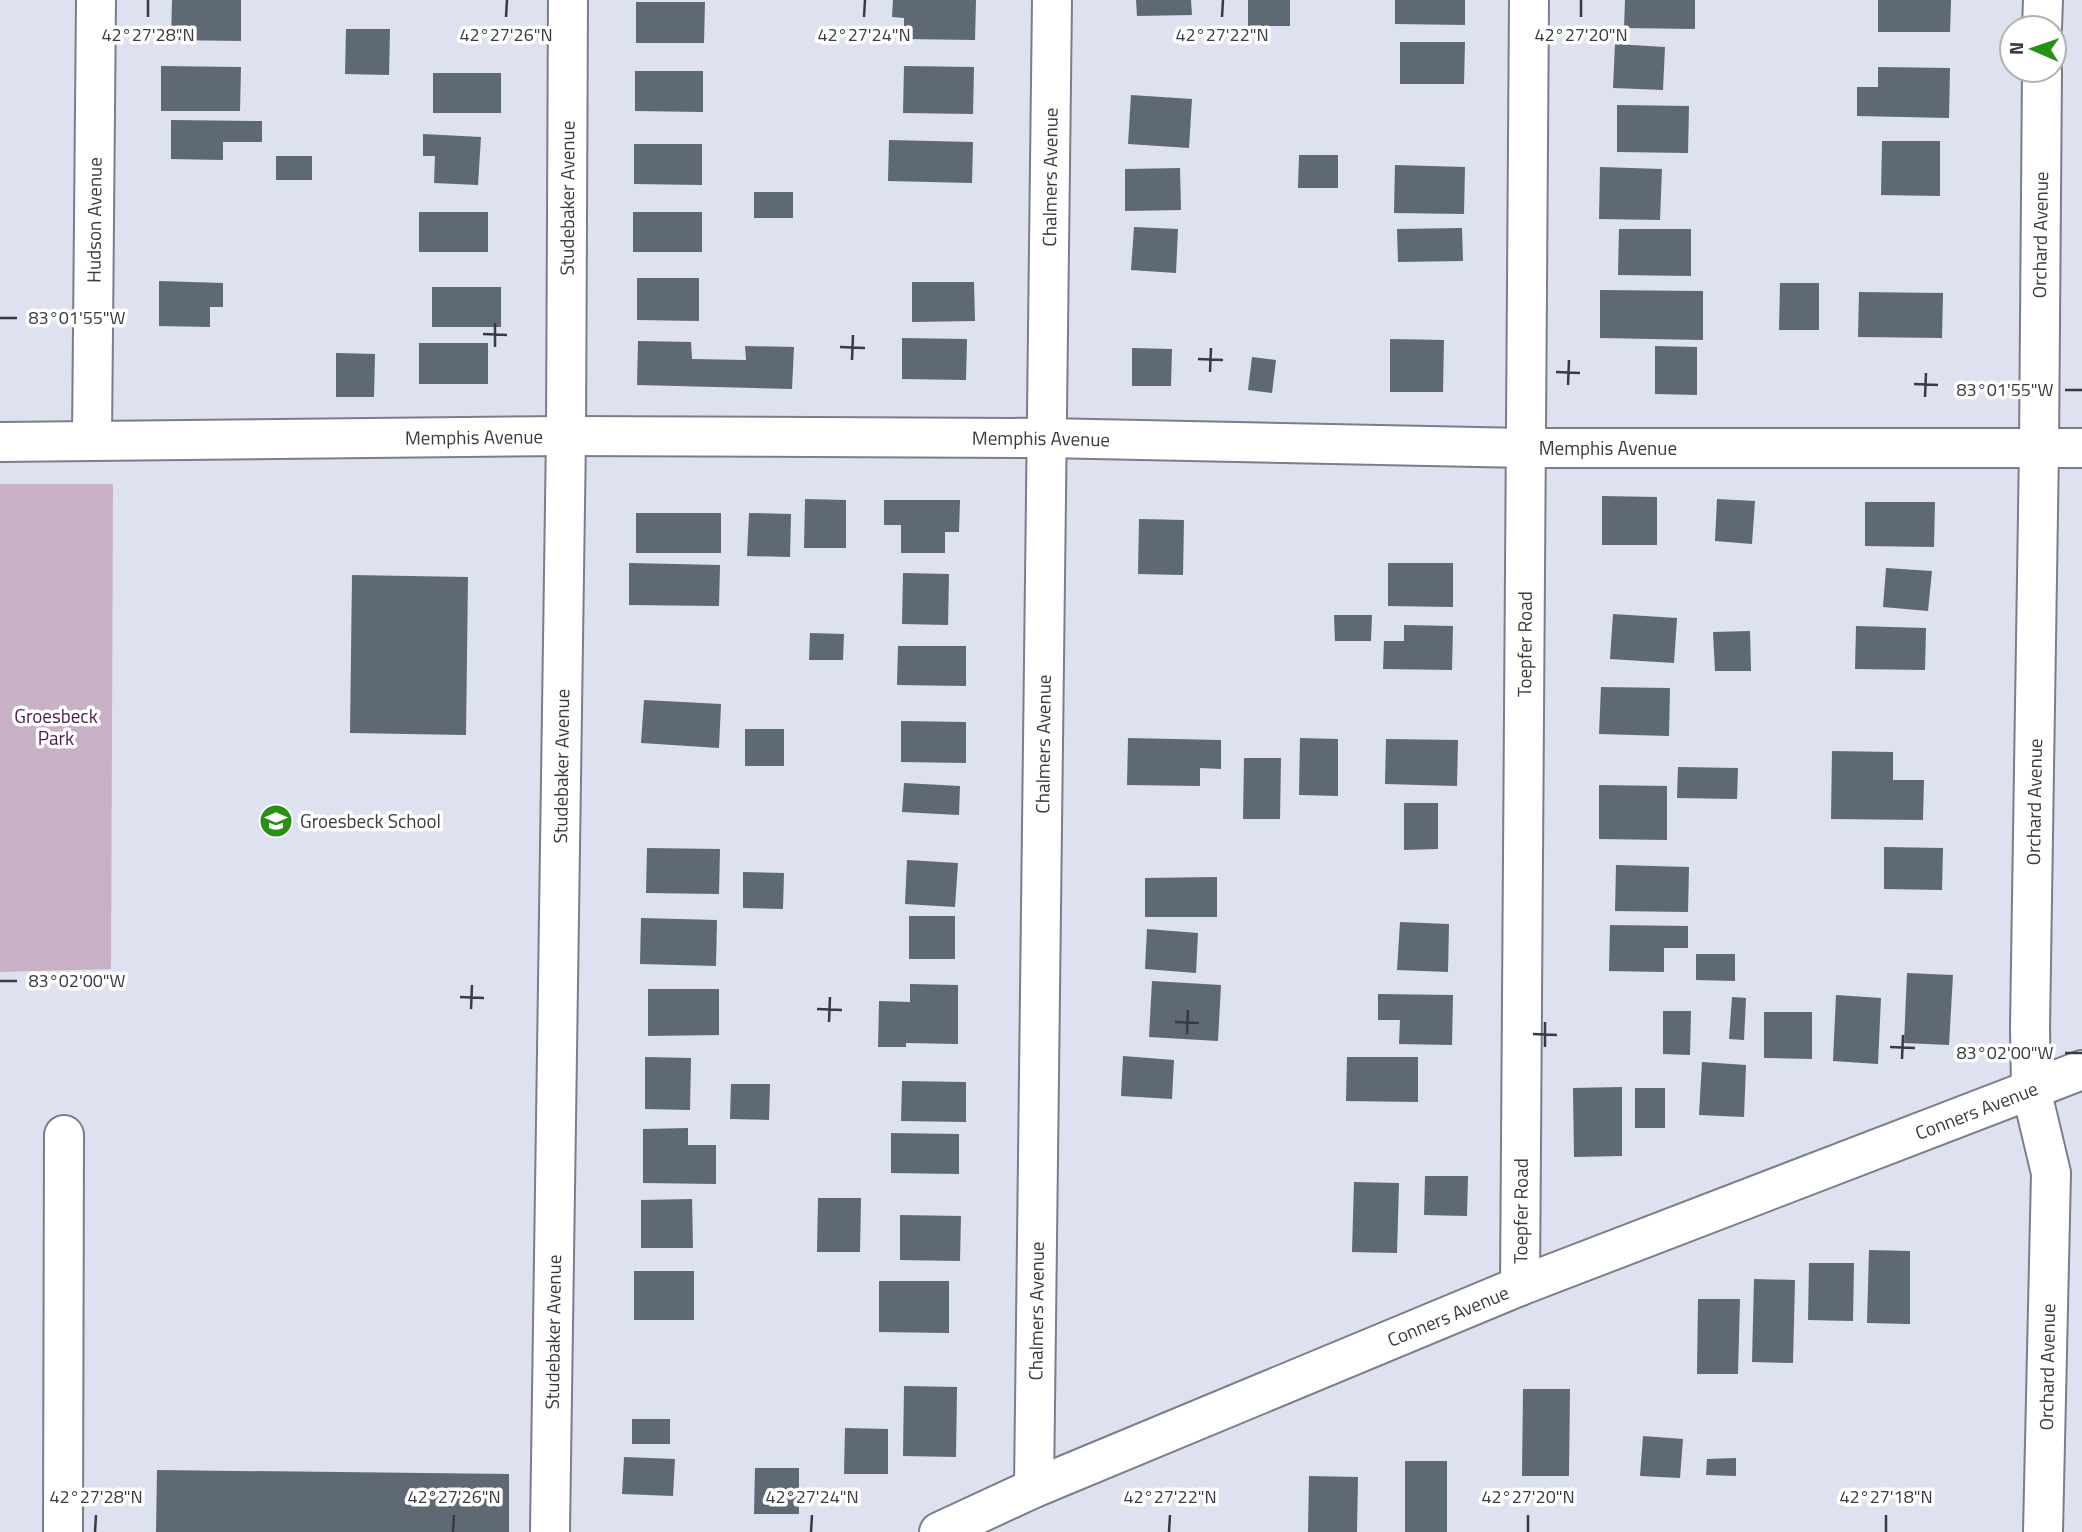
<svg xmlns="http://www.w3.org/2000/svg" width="2082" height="1532" viewBox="0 0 2082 1532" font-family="'Titillium Web',sans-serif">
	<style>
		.green { fill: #c8b0c6 }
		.building { fill: #5e6973 }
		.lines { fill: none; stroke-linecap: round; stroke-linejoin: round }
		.minor-casing { stroke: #7a7d8b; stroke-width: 42 }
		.minor { stroke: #fff; stroke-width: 38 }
		.ticks { fill: none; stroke: #3a3b41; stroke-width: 2.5 }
		.labels { text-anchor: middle; stroke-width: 7; stroke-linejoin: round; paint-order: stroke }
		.street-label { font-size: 19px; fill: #3a3b41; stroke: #fff }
		.park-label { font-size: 19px; fill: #4b1c4a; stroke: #fff }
		.poi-label { font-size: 19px; fill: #3a3b41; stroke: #fff; text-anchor: start }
		.ticks-label { font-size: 18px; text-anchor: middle; fill: #3a3b41; stroke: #fff; stroke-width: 7; stroke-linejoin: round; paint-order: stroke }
	</style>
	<rect width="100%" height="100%" fill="#dde1f0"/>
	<!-- green -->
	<polygon class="green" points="0,484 113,484 111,969 0,972"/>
	<!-- building -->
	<g class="building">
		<polygon points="172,0 241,0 241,41 171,40"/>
		<polygon points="893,0 976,0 975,40 904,39 904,18 892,17"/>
		<polygon points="1136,0 1191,0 1192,15 1137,16"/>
		<rect x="1248" y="0" width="42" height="26"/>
		<polygon points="1395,0 1465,0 1465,25 1395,24"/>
		<polygon points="1625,0 1695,0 1695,29 1624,28"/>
		<polygon points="1878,0 1951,0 1950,32 1878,32"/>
		<polygon points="636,2 705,2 704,43 636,43"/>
		<polygon points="346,29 390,29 389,75 345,74"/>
		<polygon points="1400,42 1465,42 1464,84 1400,84"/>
		<polygon points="1615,44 1665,47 1663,90 1613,88"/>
		<polygon points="161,66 241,67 240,111 161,111"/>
		<polygon points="904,66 974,67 973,114 903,113"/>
		<polygon points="1878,67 1950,68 1949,118 1857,116 1857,87 1878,87"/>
		<polygon points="635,71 703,71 703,112 635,111"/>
		<rect x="433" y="73" width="68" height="40"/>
		<polygon points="1131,95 1192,99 1189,148 1128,144"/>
		<polygon points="1617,105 1689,106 1688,153 1617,152"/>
		<polygon points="171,120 262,121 262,142 223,142 223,160 171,159"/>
		<polygon points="423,134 481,137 478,185 434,183 435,156 423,156"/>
		<polygon points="889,140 973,142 972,183 888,181"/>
		<polygon points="1882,141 1940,141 1940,196 1881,195"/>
		<polygon points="634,144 702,144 702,185 634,184"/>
		<polygon points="1299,155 1338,155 1338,188 1298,188"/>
		<rect x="276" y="156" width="36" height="24"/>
		<polygon points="1395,165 1465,167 1464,214 1394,213"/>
		<polygon points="1600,167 1662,169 1660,220 1599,219"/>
		<polygon points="1180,168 1181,210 1125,211 1125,169"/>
		<rect x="754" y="192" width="39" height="26"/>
		<rect x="419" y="212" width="69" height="40"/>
		<rect x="633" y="212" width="69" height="40"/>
		<polygon points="1134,227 1178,229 1176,273 1131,270"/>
		<polygon points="1462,228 1463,261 1398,262 1397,229"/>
		<polygon points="1619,229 1691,229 1691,276 1618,275"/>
		<polygon points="637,278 699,278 699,321 637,320"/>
		<polygon points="159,281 223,283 223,307 210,307 210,327 159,326"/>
		<polygon points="912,282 974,282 975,321 912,322"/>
		<polygon points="1780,283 1819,283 1819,330 1779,330"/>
		<rect x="432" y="287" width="69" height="40"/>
		<polygon points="1600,290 1703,291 1703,340 1600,338"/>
		<polygon points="1859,292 1943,293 1942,338 1858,337"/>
		<polygon points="902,338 967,339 966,380 902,379"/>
		<polygon points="1390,339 1444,340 1443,392 1390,392"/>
		<polygon points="638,341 691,342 692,359 746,360 745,346 794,347 792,389 637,385"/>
		<rect x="419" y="343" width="69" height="41"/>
		<polygon points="1655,346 1697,347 1697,395 1655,394"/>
		<polygon points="1132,348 1172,349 1171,386 1132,386"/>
		<polygon points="336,353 375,354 374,397 336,397"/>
		<polygon points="1252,357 1276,360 1272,393 1248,390"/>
		<polygon points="1602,496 1657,497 1657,545 1602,545"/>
		<polygon points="805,499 846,500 846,548 804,548"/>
		<polygon points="1717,499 1755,501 1752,544 1715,541"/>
		<polygon points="884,500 960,500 959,532 945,532 945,553 901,553 901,525 884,525"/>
		<polygon points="1865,502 1935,502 1934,547 1865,546"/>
		<rect x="636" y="513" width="85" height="40"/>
		<polygon points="749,513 791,514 790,557 747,556"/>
		<polygon points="1139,519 1184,520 1183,575 1138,574"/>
		<polygon points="629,563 720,565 719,606 629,605"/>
		<polygon points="1388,563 1453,563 1453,607 1388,606"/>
		<polygon points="1886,568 1932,571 1928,611 1883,607"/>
		<polygon points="903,573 949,574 948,625 902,624"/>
		<polygon points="352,575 468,577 466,735 350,733"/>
		<polygon points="1613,614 1677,618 1674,663 1610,659"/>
		<polygon points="1334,615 1372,615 1371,641 1335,641"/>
		<polygon points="1404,625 1453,626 1452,670 1383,669 1384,641 1404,641"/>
		<polygon points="1856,626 1926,628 1925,670 1855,669"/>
		<polygon points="1750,631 1751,671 1715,671 1713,632"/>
		<polygon points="810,633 844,634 843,660 809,660"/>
		<polygon points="898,646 966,646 966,686 897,685"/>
		<polygon points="1601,687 1670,688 1669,736 1599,734"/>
		<polygon points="644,700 721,704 719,748 641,743"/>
		<polygon points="901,721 966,722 966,763 901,762"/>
		<rect x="745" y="729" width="39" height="37"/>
		<polygon points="1128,738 1221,740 1221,769 1200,768 1200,786 1127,785"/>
		<polygon points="1300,738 1338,739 1338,796 1299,795"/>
		<polygon points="1386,739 1458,740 1457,786 1385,784"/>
		<polygon points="1832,751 1893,752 1893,780 1924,780 1923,820 1831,819"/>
		<polygon points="1244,758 1281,758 1280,819 1243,819"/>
		<polygon points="1678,767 1738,768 1737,799 1677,798"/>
		<polygon points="904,783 960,786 959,815 902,812"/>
		<polygon points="1599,785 1667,786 1667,840 1599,839"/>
		<polygon points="1404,803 1438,803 1438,849 1404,850"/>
		<polygon points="1884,847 1943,848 1942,890 1884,889"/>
		<polygon points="647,848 720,849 719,894 646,893"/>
		<polygon points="907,860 958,863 955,907 905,904"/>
		<polygon points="1616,865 1689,867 1688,912 1615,911"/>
		<polygon points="743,872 784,873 783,909 743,908"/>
		<polygon points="1217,877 1217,917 1145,917 1145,878"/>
		<rect x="909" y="916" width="46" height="43"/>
		<polygon points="641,918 717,920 716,966 640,964"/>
		<polygon points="1400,922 1449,924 1448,972 1397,970"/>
		<polygon points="1610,925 1688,926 1688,948 1664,948 1664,972 1609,971"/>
		<polygon points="1147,929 1198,933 1196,973 1145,969"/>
		<polygon points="1696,954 1735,954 1735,981 1696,980"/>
		<polygon points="1907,973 1953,975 1949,1045 1904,1043"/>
		<polygon points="1152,981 1221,985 1218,1041 1149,1037"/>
		<polygon points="910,984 958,985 958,1044 906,1043 906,1047 878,1047 879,1001 910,1002"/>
		<polygon points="648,989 719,989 719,1035 648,1036"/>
		<polygon points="1378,994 1453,995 1452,1045 1399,1044 1400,1020 1378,1020"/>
		<polygon points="1836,995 1881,998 1878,1064 1833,1061"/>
		<polygon points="1732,997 1746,998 1744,1040 1729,1039"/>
		<polygon points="1663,1011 1691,1011 1690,1055 1663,1054"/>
		<polygon points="1764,1012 1812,1012 1812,1059 1764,1058"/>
		<polygon points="1123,1056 1174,1060 1172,1099 1121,1096"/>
		<polygon points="645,1057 691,1058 690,1110 645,1109"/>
		<polygon points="1347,1057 1418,1057 1418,1102 1346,1101"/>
		<polygon points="1702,1062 1746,1065 1744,1117 1699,1115"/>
		<polygon points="902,1081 966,1082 966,1122 901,1121"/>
		<polygon points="731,1084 770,1084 769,1120 730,1119"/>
		<polygon points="1622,1087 1622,1156 1574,1157 1573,1088"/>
		<rect x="1635" y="1088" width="30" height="40"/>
		<polygon points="688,1128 688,1145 716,1145 716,1184 643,1183 643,1129"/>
		<polygon points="891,1133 959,1134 959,1174 891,1173"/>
		<polygon points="1425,1176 1468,1176 1467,1216 1424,1215"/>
		<polygon points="1354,1182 1399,1183 1397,1253 1352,1252"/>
		<polygon points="818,1198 861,1198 860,1252 817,1252"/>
		<polygon points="692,1199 693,1248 641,1248 641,1200"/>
		<polygon points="900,1215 961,1216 960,1261 900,1260"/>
		<polygon points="1869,1250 1910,1251 1910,1324 1867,1323"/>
		<polygon points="1809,1263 1854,1263 1853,1321 1808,1320"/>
		<rect x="634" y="1271" width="60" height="49"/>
		<polygon points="1754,1279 1795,1280 1793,1363 1752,1362"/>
		<polygon points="879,1281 949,1281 949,1333 879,1332"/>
		<polygon points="1698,1299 1740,1299 1738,1374 1697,1374"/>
		<polygon points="904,1386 957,1387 956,1457 903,1456"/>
		<polygon points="1523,1389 1570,1389 1569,1476 1522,1476"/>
		<rect x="632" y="1419" width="38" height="25"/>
		<polygon points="845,1428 888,1429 888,1474 844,1474"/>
		<polygon points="1643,1436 1683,1439 1680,1478 1640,1476"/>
		<polygon points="624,1457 675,1459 673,1496 622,1494"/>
		<polygon points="1736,1458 1736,1476 1706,1475 1707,1459"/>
		<rect x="1405" y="1461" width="42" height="71"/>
		<polygon points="755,1468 799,1468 799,1514 754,1514"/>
		<polygon points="157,1470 509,1474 509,1532 156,1532"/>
		<polygon points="1309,1476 1358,1477 1357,1532 1308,1532"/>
	</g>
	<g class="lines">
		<defs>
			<g id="minor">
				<polyline points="2042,28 2043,0"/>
				<polyline points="2042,70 2039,448 2030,1028 2031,1089 2051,1173 2043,1532"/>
				<path id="s1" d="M92,440L96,0"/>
				<path id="s2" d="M0,442L566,436L1046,438L1526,448H2082"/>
				<path id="s3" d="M1520,1286L1529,0"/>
				<path id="s4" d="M1034,1488L1052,0"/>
				<polyline points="63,1532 64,1135"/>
				<path id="s5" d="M550,1532L566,436L568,0"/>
				<path id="s6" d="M939,1532L1034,1488L1520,1286L2082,1070"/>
			</g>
		</defs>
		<!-- minor casing -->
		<use href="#minor" class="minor-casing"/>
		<!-- minor -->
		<use href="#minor" class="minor"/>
	</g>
	<!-- ticks -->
	<path class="ticks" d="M148,17V0M506,17L507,0M864,17L865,0M1222,17L1223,0M1581,17V0M0,318H17M483,334L507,335M495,347V323M840,347L865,348M1198,359L1223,360M852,360L853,335M1210,372L1211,348M1556,372L1580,373M1914,384L1938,385M1568,385L1569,360M2065,390H2082M1925,397L1926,373M0,981H17M460,997L484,998M471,1009L472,985M817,1009L842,1010M829,1022L830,997M1175,1022L1199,1023M1187,1034L1188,1010M1533,1034L1557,1035M1545,1047V1022M1890,1047L1915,1048M2065,1053H2082M1902,1059L1903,1035M95,1532L96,1515M453,1532L454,1515M811,1532L812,1515M1169,1532L1170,1515M1528,1532V1515M1886,1532V1515"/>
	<!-- icons -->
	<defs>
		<symbol id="school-disc" viewBox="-11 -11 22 22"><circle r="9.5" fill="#289115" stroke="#fff"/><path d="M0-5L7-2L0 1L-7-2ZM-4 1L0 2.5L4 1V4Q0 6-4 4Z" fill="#fff"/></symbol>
	</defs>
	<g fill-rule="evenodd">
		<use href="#school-disc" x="257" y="802" width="38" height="38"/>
	</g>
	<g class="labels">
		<!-- street labels -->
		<g class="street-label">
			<text dy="7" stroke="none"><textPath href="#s4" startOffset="1311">Chalmers Avenue</textPath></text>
			<text dy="7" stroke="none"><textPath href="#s5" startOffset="1334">Studebaker Avenue</textPath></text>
			<text dy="7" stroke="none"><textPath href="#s1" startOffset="220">Hudson Avenue</textPath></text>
			<text transform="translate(2040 235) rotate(-89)" y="7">Orchard Avenue</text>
			<text dy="7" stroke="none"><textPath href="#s2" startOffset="474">Memphis Avenue</textPath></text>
			<text dy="7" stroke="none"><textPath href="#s2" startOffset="1041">Memphis Avenue</textPath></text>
			<text dy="7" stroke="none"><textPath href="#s2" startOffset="1608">Memphis Avenue</textPath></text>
			<text dy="7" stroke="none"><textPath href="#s3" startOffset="642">Toepfer Road</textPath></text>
			<text dy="7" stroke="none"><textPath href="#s4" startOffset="744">Chalmers Avenue</textPath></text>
			<text dy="7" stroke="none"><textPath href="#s5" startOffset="766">Studebaker Avenue</textPath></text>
			<text transform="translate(2034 802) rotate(-89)" y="7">Orchard Avenue</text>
			<text dy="7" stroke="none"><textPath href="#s6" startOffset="1120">Conners Avenue</textPath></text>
			<text dy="7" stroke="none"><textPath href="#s3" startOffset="75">Toepfer Road</textPath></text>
			<text dy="7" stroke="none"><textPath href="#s4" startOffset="177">Chalmers Avenue</textPath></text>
			<text dy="7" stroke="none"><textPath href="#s6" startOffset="553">Conners Avenue</textPath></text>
			<text dy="7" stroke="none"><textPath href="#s5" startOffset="200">Studebaker Avenue</textPath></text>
			<text transform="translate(2047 1367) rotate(-89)" y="7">Orchard Avenue</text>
		</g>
		<!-- park labels -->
		<g class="park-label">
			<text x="56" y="723">Groesbeck<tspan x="56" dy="22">Park</tspan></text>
		</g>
		<!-- poi labels -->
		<g class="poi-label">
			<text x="300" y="828">Groesbeck School</text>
		</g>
	</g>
	<g class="ticks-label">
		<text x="148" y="41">42°27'28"N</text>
		<text x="506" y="41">42°27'26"N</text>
		<text x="864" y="41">42°27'24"N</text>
		<text x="1222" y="41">42°27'22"N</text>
		<text x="1581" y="41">42°27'20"N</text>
		<text x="77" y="324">83°01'55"W</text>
		<text x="2005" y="396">83°01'55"W</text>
		<text x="77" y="987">83°02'00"W</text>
		<text x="2005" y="1059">83°02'00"W</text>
		<text x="96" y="1503">42°27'28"N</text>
		<text x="454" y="1503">42°27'26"N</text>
		<text x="812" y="1503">42°27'24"N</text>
		<text x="1170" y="1503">42°27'22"N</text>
		<text x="1528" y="1503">42°27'20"N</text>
		<text x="1886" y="1503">42°27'18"N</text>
	</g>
	<!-- north arrow -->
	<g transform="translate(2033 49) rotate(272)"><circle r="33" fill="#ffffff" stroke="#b0b1b3" stroke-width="2"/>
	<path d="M0-5L12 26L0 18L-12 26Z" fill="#289115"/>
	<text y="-10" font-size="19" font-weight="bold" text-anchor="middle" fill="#3a3b41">N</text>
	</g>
</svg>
